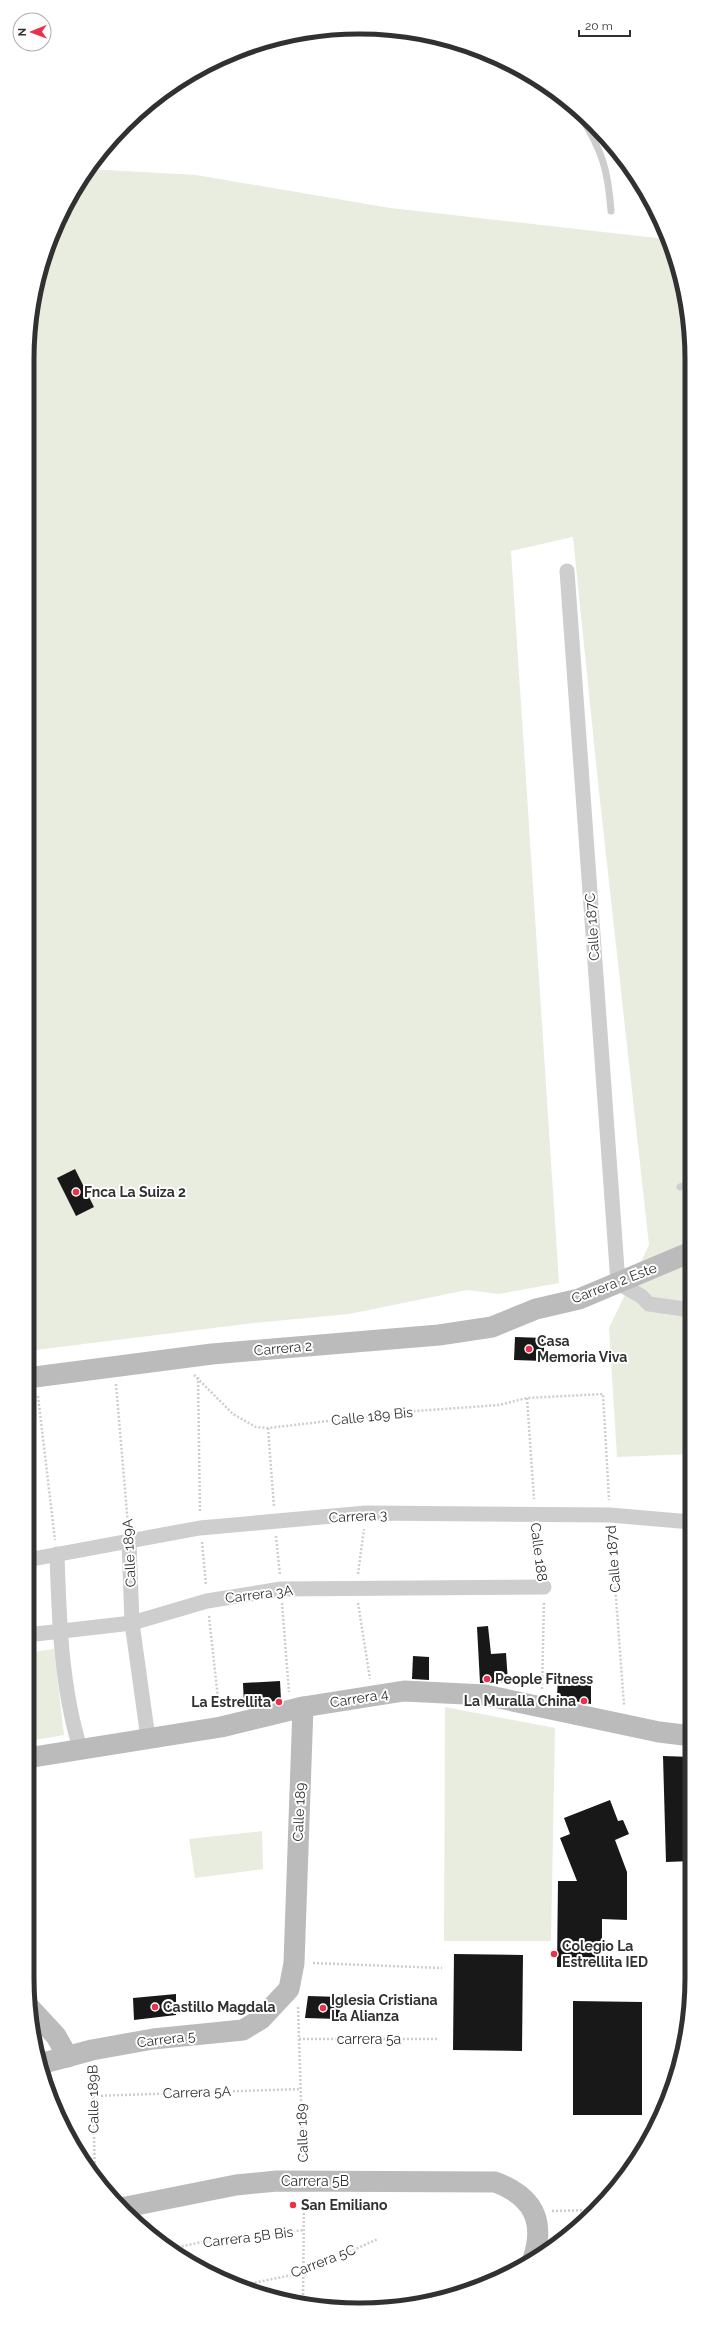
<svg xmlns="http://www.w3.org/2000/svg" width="719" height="2337" viewBox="0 0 719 2337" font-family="Raleway,sans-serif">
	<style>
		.green { fill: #e8eddf }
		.building { fill: #181818 }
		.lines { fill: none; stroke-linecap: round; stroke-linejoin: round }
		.path { stroke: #cecece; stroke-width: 2.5; stroke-dasharray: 2 2; stroke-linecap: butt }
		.lane { stroke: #cecece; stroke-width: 7 }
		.street { stroke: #cecece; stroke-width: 15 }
		.secondary { stroke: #bbb; stroke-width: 21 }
		.poi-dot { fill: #e8324b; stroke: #fff; stroke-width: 1.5 }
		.labels { text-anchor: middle; stroke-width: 4; stroke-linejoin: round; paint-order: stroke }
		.street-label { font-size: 14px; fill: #313131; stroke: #fff }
		.poi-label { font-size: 14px; font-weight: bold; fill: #313131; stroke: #fff; text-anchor: start }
		.rim { fill: none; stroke: #313131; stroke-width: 5 }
	</style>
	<rect width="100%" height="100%" fill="#fff"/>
	<!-- green -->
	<g class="green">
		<polygon points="88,169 196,175 390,208 666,239 689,316 691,1454 617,1457 609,1328 649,1245 598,782 573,537 511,551 559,1283 499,1294 467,1290 349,1314 254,1323 27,1351 27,360 33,294 52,232"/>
		<polygon points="54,1649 64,1735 28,1741 27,1653"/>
		<polygon points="445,1707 555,1728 551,1941 444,1941"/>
		<polygon points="262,1831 263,1869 195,1878 189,1839"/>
	</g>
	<!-- building -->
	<g class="building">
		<polygon points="75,1169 94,1207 76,1216 57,1178"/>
		<polygon points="515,1337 544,1338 544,1361 514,1360"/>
		<polygon points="488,1626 491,1654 506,1653 508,1682 480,1683 477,1627"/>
		<polygon points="413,1656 429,1657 429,1680 412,1679"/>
		<polygon points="558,1676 591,1676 591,1704 557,1698"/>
		<polygon points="280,1681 281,1700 244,1706 243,1683"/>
		<polygon points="663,1756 692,1757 692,1861 666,1862"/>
		<polygon points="610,1800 618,1821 623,1820 629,1834 615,1840 627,1872 627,1920 602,1919 602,1967 557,1967 558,1881 577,1881 560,1838 570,1834 564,1818"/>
		<polygon points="454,1954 523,1955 522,2051 453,2050"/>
		<polygon points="176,1994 176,2015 134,2020 133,1998"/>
		<polygon points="308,1996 341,1997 339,2019 305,2018"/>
		<polygon points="573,2001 642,2002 642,2115 573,2115"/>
	</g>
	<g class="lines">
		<!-- path -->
		<g class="path">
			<polyline points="194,1375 233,1414 256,1427 268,1428 416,1411 499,1405 527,1398 603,1394 609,1500"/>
			<polyline points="198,1377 200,1513"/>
			<polyline points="116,1384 128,1525"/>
			<polyline points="38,1396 55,1540"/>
			<polyline points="527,1398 534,1499"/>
			<polyline points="268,1428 274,1507"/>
			<polyline points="537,1530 542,1573"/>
			<polyline points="611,1531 624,1705"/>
			<polyline points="276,1536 280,1575"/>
			<polyline points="202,1542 206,1585"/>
			<polyline points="358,1574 364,1529"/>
			<polyline points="282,1603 289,1692"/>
			<polyline points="358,1603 370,1679"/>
			<polyline points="209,1616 219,1708"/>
			<polyline points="542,1689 544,1602"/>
			<polyline points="313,1963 442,1968"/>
			<polyline points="298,2007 303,2162"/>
			<polyline points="299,2039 439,2039"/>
			<polyline points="92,2069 95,2173"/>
			<polyline points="93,2096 301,2089"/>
			<polyline points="552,2211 591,2210"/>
			<polyline points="170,2249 202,2242 304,2230"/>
			<polyline points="243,2285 302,2273 378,2239"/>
			<polyline points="303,2303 304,2199"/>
		</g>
		<!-- lane -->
		<g class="lane">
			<path d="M581,117C603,152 608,171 611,211"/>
			<polyline points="680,1187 691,1183"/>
		</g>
		<!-- street -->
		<g class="street">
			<polyline points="567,571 618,1283 641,1296 649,1304 691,1310"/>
			<polyline points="129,1541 132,1623 148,1738"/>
			<path d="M57,1554C59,1619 61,1689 81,1751"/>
			<polyline points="27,1560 200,1528 366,1513 610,1515 691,1522"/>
			<polyline points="27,1635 132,1623 207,1601 281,1589 544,1587"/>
		</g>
		<!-- secondary -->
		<g class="secondary">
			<polyline points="27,1378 212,1354 439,1335 492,1327 536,1309 579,1299 691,1252"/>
			<polyline points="27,1758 221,1727 303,1707 404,1691 485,1695 659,1732 692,1736"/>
			<polyline points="30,2008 56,2036 68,2057"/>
			<polyline points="40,2064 92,2050 153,2039 243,2030 261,2019 289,1989 294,1963 303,1707"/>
			<path d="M121,2208L236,2185L277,2181L495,2182C532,2196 546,2220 533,2259"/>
		</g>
	</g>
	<!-- markers -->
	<g class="poi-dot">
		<circle cx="76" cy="1192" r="4"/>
		<circle cx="529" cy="1349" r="4"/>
		<circle cx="487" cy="1679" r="4"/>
		<circle cx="584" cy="1701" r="4"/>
		<circle cx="279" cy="1702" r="4"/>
		<circle cx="554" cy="1954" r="4"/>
		<circle cx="155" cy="2007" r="4"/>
		<circle cx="323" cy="2008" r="4"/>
		<circle cx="293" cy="2205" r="4"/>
	</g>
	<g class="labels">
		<!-- street labels -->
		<g class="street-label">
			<text transform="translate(592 927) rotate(-94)" y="5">Calle 187C</text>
			<text transform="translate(614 1283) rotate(-21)" y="5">Carrera 2 Este</text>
			<text transform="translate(283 1348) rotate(-5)" y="5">Carrera 2</text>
			<text transform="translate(372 1416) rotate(-6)" y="5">Calle 189 Bis</text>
			<text transform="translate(358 1516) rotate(-3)" y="5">Carrera 3</text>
			<text transform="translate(539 1552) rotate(83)" y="5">Calle 188</text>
			<text transform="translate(129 1553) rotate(-93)" y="5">Calle 189A</text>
			<text transform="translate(613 1559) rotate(-94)" y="5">Calle 187d</text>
			<text transform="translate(259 1594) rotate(-7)" y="5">Carrera 3A</text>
			<text transform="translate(359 1698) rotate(-9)" y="5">Carrera 4</text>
			<text transform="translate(299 1812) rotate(-87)" y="5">Calle 189</text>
			<text transform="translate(166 2039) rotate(-7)" y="5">Carrera 5</text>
			<text x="369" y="2044">carrera 5a</text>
			<text transform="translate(197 2092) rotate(-2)" y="5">Carrera 5A</text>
			<text transform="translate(93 2099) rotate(-91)" y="5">Calle 189B</text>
			<text transform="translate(302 2133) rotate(-92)" y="5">Calle 189</text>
			<text x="315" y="2186">Carrera 5B</text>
			<text transform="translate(248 2237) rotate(-7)" y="5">Carrera 5B Bis</text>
			<text transform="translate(323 2261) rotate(-21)" y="5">Carrera 5C</text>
		</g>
		<!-- poi labels -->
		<g class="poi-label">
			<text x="84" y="1197">Fnca La Suiza 2</text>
			<text x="537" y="1346">Casa<tspan x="537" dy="16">Memoria Viva</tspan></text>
			<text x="495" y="1684">People Fitness</text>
			<text x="576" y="1706" text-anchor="end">La Muralla China</text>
			<text x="271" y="1707" text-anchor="end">La Estrellita</text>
			<text x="562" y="1951">Colegio La<tspan x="562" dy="16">Estrellita IED</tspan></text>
			<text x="331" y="2005">Iglesia Cristiana<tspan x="331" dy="16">La Alianza</tspan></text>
			<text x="163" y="2012">Castillo Magdala</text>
			<text x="301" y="2210">San Emiliano</text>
		</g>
	</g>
	<!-- crop -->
	<path d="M0 0H719V2337H0ZM359 34H360A325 325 0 0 1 685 359V1978A325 325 0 0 1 360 2303H359A325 325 0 0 1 34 1978V359A325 325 0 0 1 359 34Z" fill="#fff" fill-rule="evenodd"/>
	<path class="rim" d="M359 34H360A325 325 0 0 1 685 359V1978A325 325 0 0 1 360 2303H359A325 325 0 0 1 34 1978V359A325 325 0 0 1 359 34Z"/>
	<!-- north arrow -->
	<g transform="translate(32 32) rotate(269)"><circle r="19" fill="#ffffff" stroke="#adadad"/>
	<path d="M0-3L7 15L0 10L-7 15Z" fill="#e8324b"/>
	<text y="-6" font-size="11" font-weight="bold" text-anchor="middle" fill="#313131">N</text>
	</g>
	<!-- scale -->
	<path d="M579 30v6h51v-6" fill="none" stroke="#313131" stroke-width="2"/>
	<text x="585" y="30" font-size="12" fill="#313131" stroke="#ffffff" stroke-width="3" paint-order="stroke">20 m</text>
</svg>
